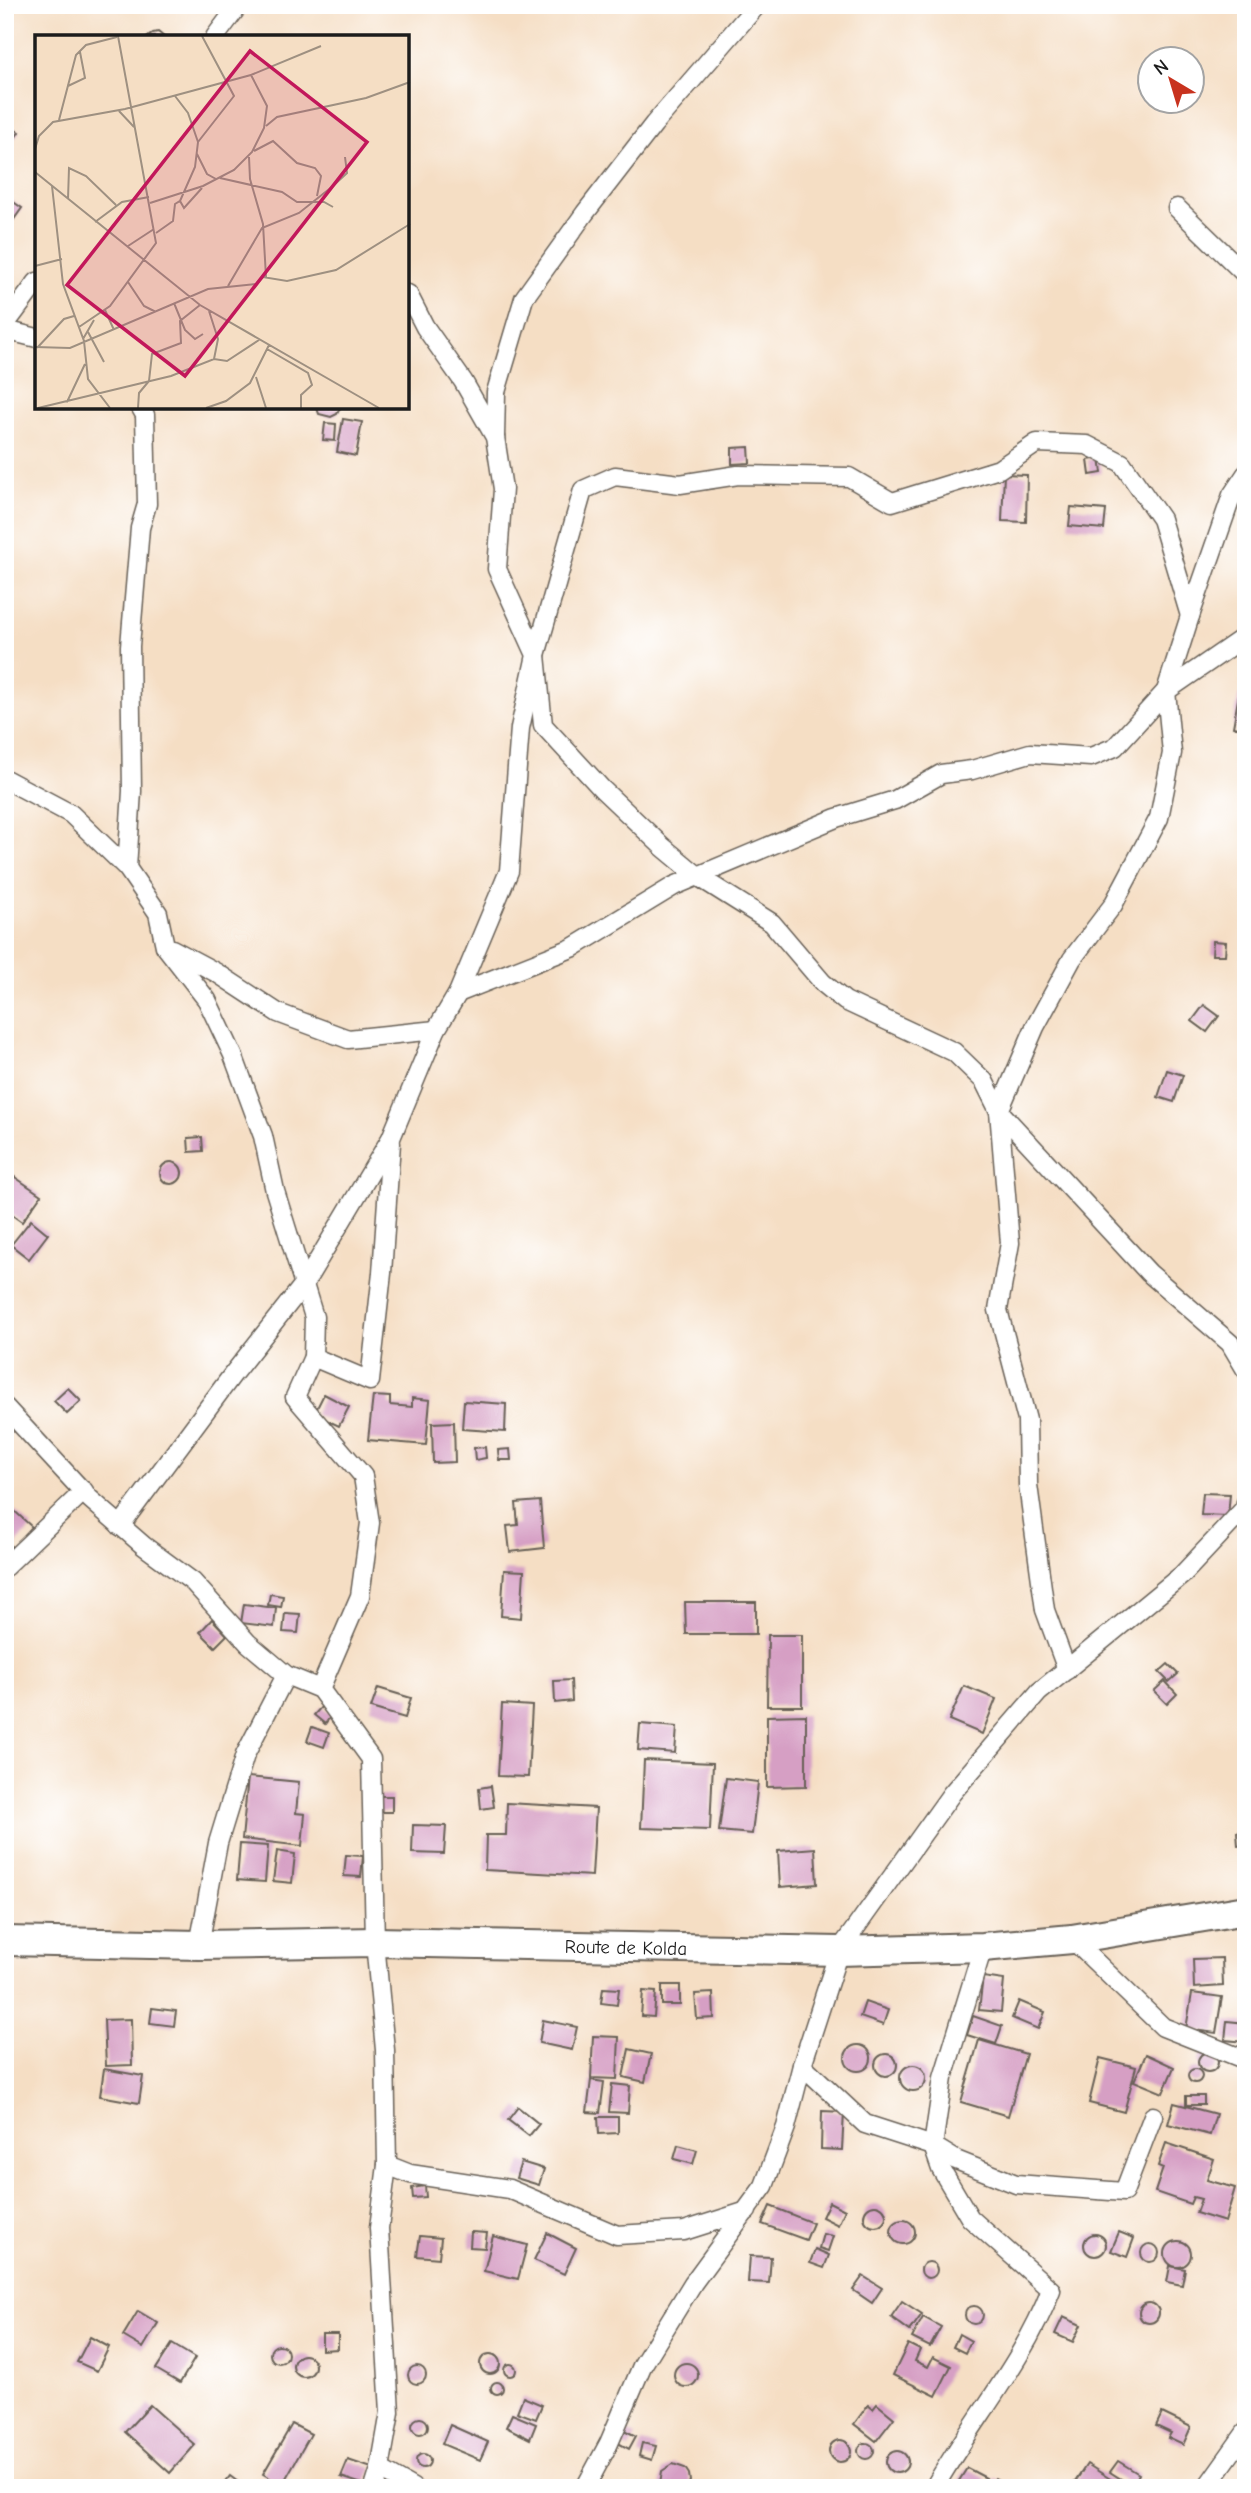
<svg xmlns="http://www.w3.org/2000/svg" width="1251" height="2493" viewBox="0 0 1251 2493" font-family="'Comic Neue',sans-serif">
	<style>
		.building { fill: #d69fc4 }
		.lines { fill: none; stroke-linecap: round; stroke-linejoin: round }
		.street-casing { stroke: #686057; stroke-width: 21 }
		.primary-casing { stroke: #686057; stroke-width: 32 }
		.street { stroke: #fff; stroke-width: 18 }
		.primary { stroke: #fff; stroke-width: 28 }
		.labels { text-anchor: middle; stroke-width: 5; stroke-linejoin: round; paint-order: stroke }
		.street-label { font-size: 19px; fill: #1c1c1c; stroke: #fff }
		.inset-road { fill: none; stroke: #9e9081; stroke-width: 2 }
		.view { fill: #c2185b; fill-opacity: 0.15; stroke: #c2185b; stroke-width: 3.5 }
		.inset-edge { fill: none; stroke: #1c1c1c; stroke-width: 3.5 }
	</style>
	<rect width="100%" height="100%" fill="#fff"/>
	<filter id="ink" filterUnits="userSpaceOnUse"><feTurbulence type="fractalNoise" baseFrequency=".0143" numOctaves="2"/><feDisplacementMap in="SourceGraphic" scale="14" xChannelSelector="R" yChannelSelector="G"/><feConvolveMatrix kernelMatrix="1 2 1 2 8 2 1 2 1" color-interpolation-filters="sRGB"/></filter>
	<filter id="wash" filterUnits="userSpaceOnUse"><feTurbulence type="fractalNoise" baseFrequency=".00686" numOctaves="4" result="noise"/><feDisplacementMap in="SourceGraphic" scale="28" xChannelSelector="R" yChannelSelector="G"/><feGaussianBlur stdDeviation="1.57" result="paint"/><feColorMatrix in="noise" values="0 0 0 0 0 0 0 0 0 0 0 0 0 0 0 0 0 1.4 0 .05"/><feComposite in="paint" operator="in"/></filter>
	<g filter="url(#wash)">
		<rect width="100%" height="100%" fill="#f5dec4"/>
		<g id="blocks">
			<!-- building -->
			<g class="building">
				<polygon points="158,32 164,37 148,37 153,33"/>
				<polygon points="5,123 19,132 5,153"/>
				<polygon points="5,196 22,208 5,232"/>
				<polygon points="317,408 340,408 337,414 331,417 319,414"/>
				<polygon points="343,419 362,422 356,456 337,452"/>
				<polygon points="325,423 336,424 335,441 323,440"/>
				<polygon points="749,447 750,463 732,464 732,448"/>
				<polygon points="1100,458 1102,473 1090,475 1088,460"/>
				<polygon points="1004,474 1027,475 1026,522 1002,521"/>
				<polygon points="1071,507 1106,510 1104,529 1069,526"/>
				<polygon points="1239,694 1246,695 1246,729 1233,727"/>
				<polygon points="1213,941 1226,942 1225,955 1212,955"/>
				<polygon points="1204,1005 1219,1016 1207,1032 1192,1021"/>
				<polygon points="1167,1070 1183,1075 1174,1102 1158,1097"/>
				<polygon points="202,1137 203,1151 189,1152 188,1138"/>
				<circle cx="171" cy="1173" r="11"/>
				<polygon points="6,1171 41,1195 22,1222 5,1210"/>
				<polygon points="31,1220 48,1234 29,1259 11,1245"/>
				<polygon points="68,1388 81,1401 67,1414 54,1401"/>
				<polygon points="324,1394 349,1407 339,1426 314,1414"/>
				<polygon points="373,1396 390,1397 390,1405 412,1407 412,1398 430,1400 426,1445 368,1440"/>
				<polygon points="464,1401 506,1404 505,1432 462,1429"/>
				<polygon points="454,1422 455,1462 433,1463 432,1423"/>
				<polygon points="485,1447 486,1458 475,1460 474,1448"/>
				<polygon points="510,1449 511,1460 499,1460 498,1450"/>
				<polygon points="1203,1493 1230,1494 1228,1516 1201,1515"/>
				<polygon points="540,1501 544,1548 510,1552 507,1526 518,1525 516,1503"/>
				<polygon points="9,1506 32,1527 13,1548 5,1541 5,1510"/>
				<polygon points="504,1570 524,1571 521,1618 501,1616"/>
				<polygon points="270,1594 283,1596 281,1607 268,1605"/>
				<polygon points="685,1602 756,1602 756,1634 686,1634"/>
				<polygon points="244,1604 276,1608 274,1627 241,1623"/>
				<polygon points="285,1613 300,1614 298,1633 283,1632"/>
				<polygon points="212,1619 227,1635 215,1647 200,1632"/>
				<polygon points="768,1635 802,1635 802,1706 767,1706"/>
				<polygon points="1168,1664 1178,1674 1169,1682 1159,1672"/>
				<polygon points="571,1680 572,1701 555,1703 554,1681"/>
				<polygon points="1165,1681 1177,1694 1167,1704 1154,1691"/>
				<polygon points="964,1686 996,1699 982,1734 949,1720"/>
				<polygon points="378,1688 411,1698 405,1718 371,1708"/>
				<polygon points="502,1704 532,1706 528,1777 498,1776"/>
				<polygon points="322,1706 332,1714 325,1724 314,1715"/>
				<polygon points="806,1715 806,1786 767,1787 767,1716"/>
				<polygon points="640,1724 677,1727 675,1753 638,1750"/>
				<polygon points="312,1727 329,1733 324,1747 307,1741"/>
				<polygon points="644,1760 713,1763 710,1830 641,1828"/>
				<polygon points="248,1777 299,1782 296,1813 305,1814 302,1846 242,1839"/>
				<polygon points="726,1778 758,1782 752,1834 719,1831"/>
				<polygon points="491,1786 494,1807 481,1809 479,1788"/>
				<rect x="376" y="1796" width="16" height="16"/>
				<polygon points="507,1803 596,1808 592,1876 485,1870 486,1835 506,1835"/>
				<polygon points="413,1825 446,1826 444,1854 412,1853"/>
				<polygon points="1246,1831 1246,1845 1238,1846 1237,1832"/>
				<polygon points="240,1844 268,1846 265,1882 237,1880"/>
				<polygon points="815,1848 817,1884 780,1887 778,1851"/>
				<polygon points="277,1851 295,1854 292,1883 273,1881"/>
				<polygon points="346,1855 363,1856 361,1877 344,1876"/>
				<polygon points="1222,1958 1223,1986 1194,1988 1193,1959"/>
				<polygon points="983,1977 1004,1980 1001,2012 979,2010"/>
				<rect x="662" y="1985" width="18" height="20"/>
				<polygon points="603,1988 619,1989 617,2005 601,2003"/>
				<polygon points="643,1991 656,1992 654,2017 641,2016"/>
				<polygon points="713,1993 714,2018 697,2019 695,1994"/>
				<polygon points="1192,1993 1222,1997 1216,2033 1186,2029"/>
				<polygon points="1019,2001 1045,2012 1038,2029 1012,2018"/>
				<polygon points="865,2002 888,2010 883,2025 860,2017"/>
				<polygon points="152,2008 176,2011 174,2026 150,2023"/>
				<polygon points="973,2016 1002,2026 996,2044 967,2035"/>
				<polygon points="131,2019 132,2065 106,2066 104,2020"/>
				<polygon points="543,2020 577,2027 572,2050 539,2043"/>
				<polygon points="1227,2021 1246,2023 1246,2042 1225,2040"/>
				<polygon points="593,2036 619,2037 617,2079 591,2078"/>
				<polygon points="979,2040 1026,2054 1008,2116 961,2102"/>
				<circle cx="858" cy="2058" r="13"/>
				<polygon points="629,2049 651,2054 645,2082 623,2077"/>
				<circle cx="1208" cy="2062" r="10"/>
				<circle cx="886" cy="2065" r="11"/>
				<polygon points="1146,2054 1174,2067 1163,2093 1134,2081"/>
				<polygon points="1100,2058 1136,2067 1124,2112 1089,2103"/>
				<circle cx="913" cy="2078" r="13"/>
				<circle cx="1195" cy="2076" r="7"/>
				<polygon points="104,2069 143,2076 139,2103 100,2096"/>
				<polygon points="591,2080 604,2082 600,2113 587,2112"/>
				<polygon points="612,2084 630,2086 628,2113 609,2112"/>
				<rect x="1186" y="2096" width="18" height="9"/>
				<polygon points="1174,2103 1216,2114 1210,2135 1168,2124"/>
				<polygon points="518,2107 539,2124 529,2136 508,2120"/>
				<polygon points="822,2111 844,2112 842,2150 821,2149"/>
				<polygon points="598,2117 618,2117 618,2133 599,2134"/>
				<polygon points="1166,2143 1214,2159 1207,2180 1235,2188 1225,2222 1196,2213 1201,2199 1193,2197 1190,2204 1155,2192 1163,2168 1158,2166"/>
				<polygon points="678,2145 697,2150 693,2164 674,2159"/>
				<polygon points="521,2162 544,2169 539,2185 516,2178"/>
				<polygon points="425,2186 426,2197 413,2198 412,2188"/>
				<polygon points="829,2202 845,2210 838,2225 822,2217"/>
				<circle cx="875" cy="2216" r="11"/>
				<polygon points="770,2206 813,2223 806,2240 762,2224"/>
				<circle cx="903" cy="2232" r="12"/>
				<polygon points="471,2232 487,2233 485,2248 470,2247"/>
				<polygon points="1119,2232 1134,2238 1127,2257 1111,2251"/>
				<polygon points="547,2233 576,2248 564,2274 534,2260"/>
				<circle cx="1095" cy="2245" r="11"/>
				<polygon points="823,2234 833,2236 828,2251 819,2248"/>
				<polygon points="420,2236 441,2238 439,2258 417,2256"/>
				<polygon points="493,2236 527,2245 518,2279 484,2271"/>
				<circle cx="1178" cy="2254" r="13"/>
				<circle cx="1150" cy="2253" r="9"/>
				<polygon points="815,2249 829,2255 824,2268 810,2263"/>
				<polygon points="750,2256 771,2257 769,2283 748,2282"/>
				<circle cx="929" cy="2270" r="8"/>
				<polygon points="1170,2266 1185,2269 1182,2285 1167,2282"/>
				<polygon points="863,2276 882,2288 872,2303 853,2290"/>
				<polygon points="902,2301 922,2314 910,2331 891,2317"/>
				<circle cx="1149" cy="2313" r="10"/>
				<circle cx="974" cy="2315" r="9"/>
				<polygon points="138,2311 158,2323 143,2348 123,2336"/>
				<polygon points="923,2317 941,2327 930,2347 912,2338"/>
				<polygon points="1063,2317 1081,2325 1073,2342 1055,2334"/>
				<polygon points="322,2334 338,2334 338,2349 322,2350"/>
				<polygon points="959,2334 971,2341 965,2353 953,2347"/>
				<polygon points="90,2337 109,2347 97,2371 77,2362"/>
				<polygon points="172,2344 195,2358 180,2383 156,2369"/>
				<polygon points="908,2344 920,2350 915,2361 928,2367 933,2357 951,2366 936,2396 893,2375"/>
				<circle cx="279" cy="2354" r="9"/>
				<circle cx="490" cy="2364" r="10"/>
				<circle cx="304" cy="2366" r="11"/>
				<circle cx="686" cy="2375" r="12"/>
				<circle cx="510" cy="2370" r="6"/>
				<circle cx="417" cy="2375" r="9"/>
				<circle cx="497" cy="2388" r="6"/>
				<polygon points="523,2397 542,2405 536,2419 517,2412"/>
				<polygon points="877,2404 894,2418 876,2441 854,2424 868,2405 873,2409"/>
				<polygon points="150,2405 195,2445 170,2473 125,2432"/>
				<polygon points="1162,2413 1191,2427 1183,2445 1168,2438 1171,2433 1156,2426"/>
				<polygon points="512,2414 536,2424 530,2439 506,2427"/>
				<circle cx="420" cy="2426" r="8"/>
				<polygon points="292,2424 311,2434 282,2485 263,2474"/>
				<polygon points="450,2425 488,2442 480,2460 442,2444"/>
				<polygon points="624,2430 636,2436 629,2449 618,2443"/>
				<circle cx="840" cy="2451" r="11"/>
				<circle cx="866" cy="2451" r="8"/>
				<polygon points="642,2443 656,2446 652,2460 639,2456"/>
				<circle cx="897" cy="2462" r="11"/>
				<circle cx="423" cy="2461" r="7"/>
				<polygon points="348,2460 372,2468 365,2485 341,2477"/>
				<polygon points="1118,2461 1139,2474 1132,2486 1110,2472"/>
				<polygon points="673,2464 685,2468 689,2474 690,2481 687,2488 663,2488 660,2484 662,2471"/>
				<polygon points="1087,2464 1115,2482 1111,2488 1071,2488"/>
				<polygon points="967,2468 986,2478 980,2488 964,2488 957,2484"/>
				<polygon points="230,2476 246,2488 221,2488"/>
				<polygon points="995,2478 1012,2488 989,2488"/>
			</g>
		</g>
	</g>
	<g filter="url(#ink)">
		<use href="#blocks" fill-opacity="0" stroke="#686057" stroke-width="2"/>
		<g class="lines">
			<defs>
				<g id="street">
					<polyline points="215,37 239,5"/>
					<polyline points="1177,208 1246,275"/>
					<polyline points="5,325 37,282"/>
					<polyline points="5,330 37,338"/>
					<polyline points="495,437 496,392 524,298 585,213 654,124 757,5"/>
					<polyline points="1190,616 1161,519 1122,463 1087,445 1037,443 999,469 892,502 849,477 738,475 680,484 615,476 583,490 536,655 543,725 602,789 663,847 699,877 772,923 823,983 845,1001 954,1052 984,1081 999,1111 1149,1273 1230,1343 1246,1370"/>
					<polyline points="5,779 71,814 127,868 158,913 165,946 207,1000 233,1055 263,1136 275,1191 314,1317 313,1357"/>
					<polyline points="127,868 132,791 130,646 140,528 147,504 145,415 141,408"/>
					<polyline points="172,949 217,973 278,1013 348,1039 436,1030"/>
					<polyline points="458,993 572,948 674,886 836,818 895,800 941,774 972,770 1030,753 1091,757 1115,747 1166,691 1246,636"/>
					<polyline points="5,1407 90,1499 144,1546 193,1582 248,1643 286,1675 320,1689 371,1759 375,1942 385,2050 387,2165 379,2228 390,2412 380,2469 374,2488"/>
					<polyline points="120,1526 233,1374 304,1284 391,1138 436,1030 458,993 509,871 520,728 536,655 497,569 503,489 495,437 463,381 425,327 408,294"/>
					<polyline points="5,1567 84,1491"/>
					<polyline points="1067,1670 1045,1610 1028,1485 1027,1420 998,1310 1010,1243 999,1111 1035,1027 1072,959 1113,905 1159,818 1172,753 1166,691 1190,616 1232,495 1246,474"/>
					<polyline points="320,1689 360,1596 370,1523 363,1476 295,1397 313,1357 370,1381 382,1273 391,1143"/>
					<polyline points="1072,1939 1163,2027 1246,2060"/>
					<polyline points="199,1945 218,1843 245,1755 286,1675"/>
					<polyline points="802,2065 865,2124 933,2146 956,2160 1016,2184 1124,2192 1153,2116"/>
					<polyline points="387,2165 410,2174 509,2189 617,2235 684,2231 747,2211"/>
					<polyline points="380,2469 413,2488"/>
					<polyline points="585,2488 609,2443 642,2366 693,2283 764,2186 786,2127 802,2065 839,1951 952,1793 1039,1692 1182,1575 1245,1508 1246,1502"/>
					<path d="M934,2488C972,2421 1024,2361 1051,2290L970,2218L941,2169L933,2146L943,2078L983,1947"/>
					<polyline points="1206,2488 1246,2432"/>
				</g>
				<g id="primary">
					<path id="s1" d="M5,1941L199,1945L375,1942L839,1951L983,1947L1072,1939L1246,1910"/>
				</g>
			</defs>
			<!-- street casing -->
			<use href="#street" class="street-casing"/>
			<!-- primary casing -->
			<use href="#primary" class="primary-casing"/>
			<!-- street -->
			<use href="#street" class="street"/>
			<!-- primary -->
			<use href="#primary" class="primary"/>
		</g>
	</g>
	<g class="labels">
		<!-- street labels -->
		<g class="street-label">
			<text dy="7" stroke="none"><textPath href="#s1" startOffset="621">Route de Kolda</textPath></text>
		</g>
	</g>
	<!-- overview -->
	<g transform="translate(35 35)">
		<rect width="374" height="374" fill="#f5dec4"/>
		<path class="inset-road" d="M216,40L286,11M33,51L50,43L45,17M140,61L153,78L163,107L160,132L145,166M84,76L99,92M24,85L41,20L51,10L82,2M231,91L242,82L331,63L375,47M163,107L199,61L167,1M0,114L4,101L18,87L90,74L216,40L232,71L229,93L217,117L199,135L168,151L115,168M219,116L238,106L262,128L280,133L286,141L282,161M162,119L172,139L181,144M214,122L215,144L228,189L231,242M0,137L165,270L344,373M185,143L247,157L262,167H289L298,172M17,151L28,249L49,306L53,344L75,373M33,164L34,133L51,141L81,170M60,187L87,167L114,162M121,198L138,186L140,169L145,166L149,173L167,153M93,211L119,194M0,231L27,224M93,247L109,271L121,277M193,251L227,193L264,178L298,151L312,138L310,122M139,268L150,295L160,304L168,299M70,275L79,295M174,276L183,304L179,324M44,292L75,271L121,208L83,1M53,297L69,327M48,304L59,285M0,312L35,313L173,254L221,249L228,242L252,246L301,235L375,189M2,313L29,284L39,281M232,314L273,338L277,350L266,360V373M221,342L231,373M32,367L50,329M3,373L136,341L179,324L192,326L224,305M103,373L104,358L114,346L117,319L146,308L145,286L165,270M171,373L191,366L215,348L234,310"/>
		<path class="view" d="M215,16L332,107L150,341L32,250Z"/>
		<rect width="374" height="374" class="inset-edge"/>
	</g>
	<!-- margin -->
	<rect width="1251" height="2493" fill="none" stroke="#fff" stroke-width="28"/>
	<!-- north arrow -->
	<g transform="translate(1171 80) rotate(322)"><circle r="33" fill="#ffffff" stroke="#a4a4a4" stroke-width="2"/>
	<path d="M0-5L12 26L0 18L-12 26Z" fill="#c8321e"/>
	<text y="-10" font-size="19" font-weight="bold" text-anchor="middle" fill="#1c1c1c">N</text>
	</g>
</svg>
